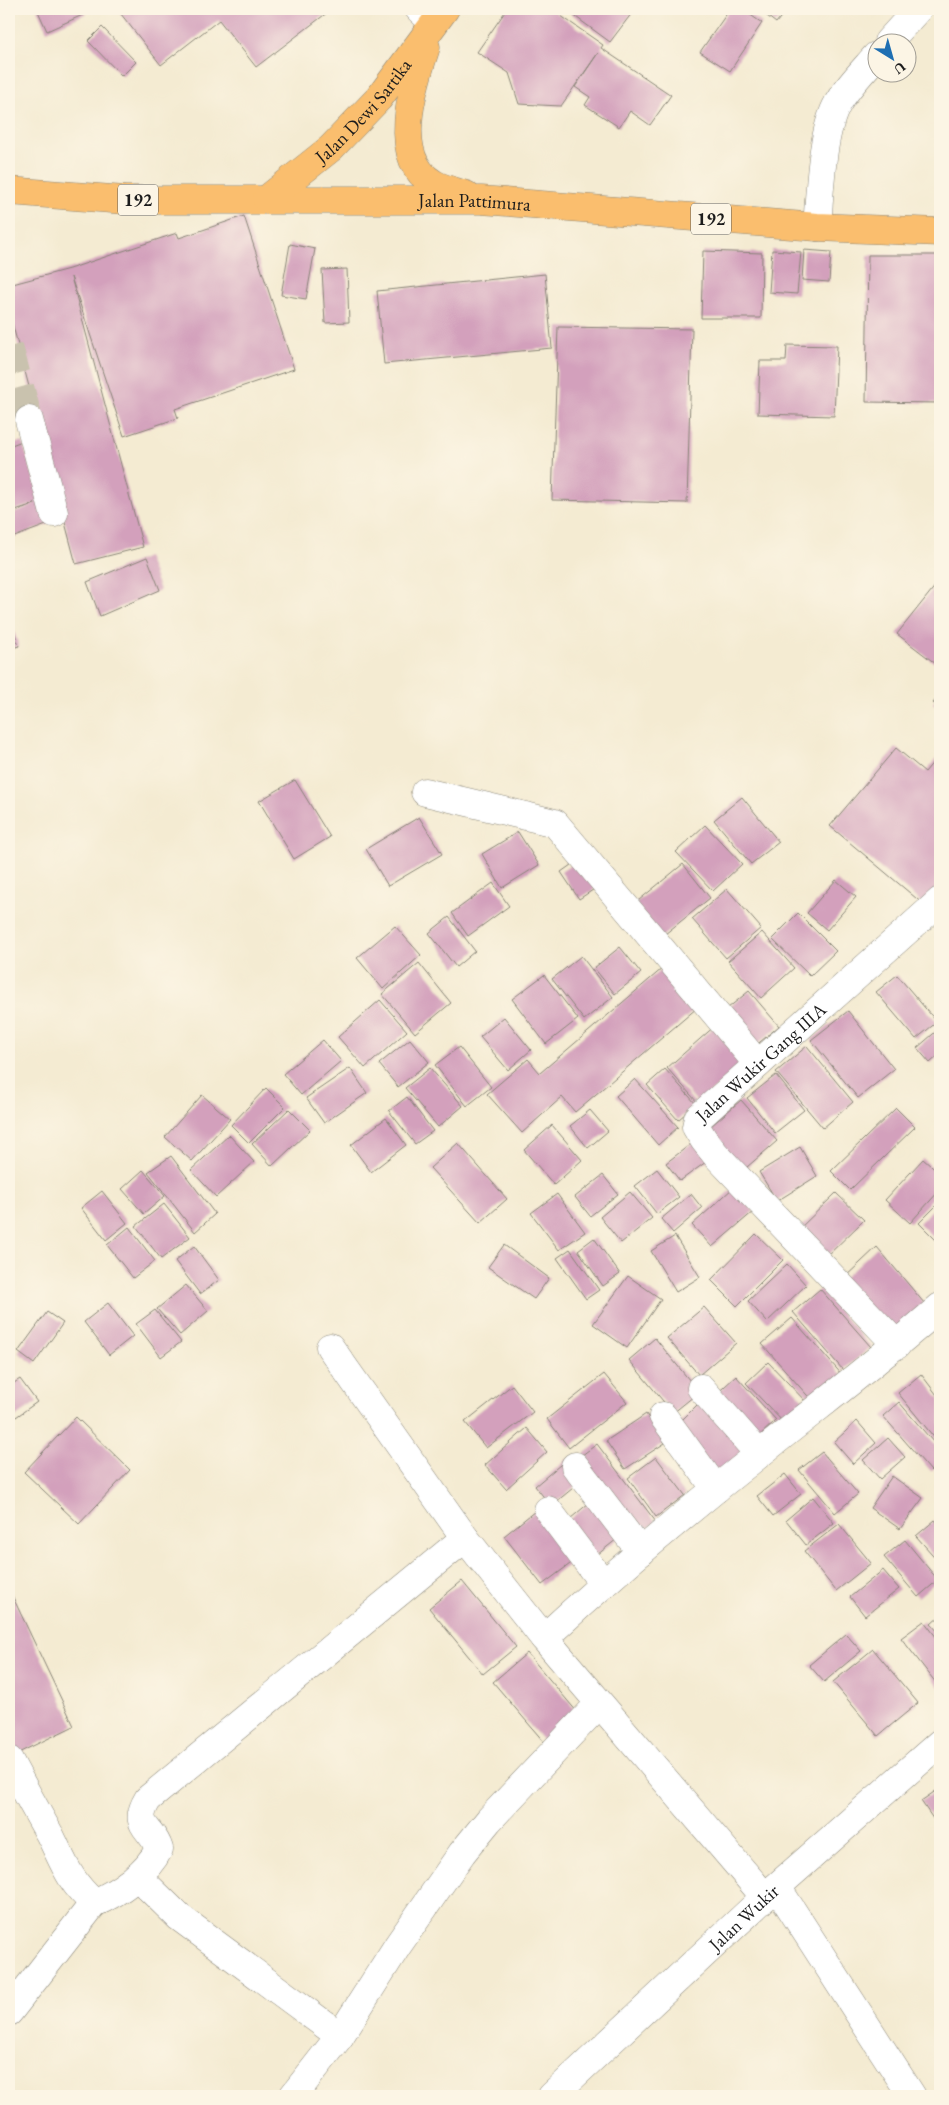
<svg xmlns="http://www.w3.org/2000/svg" width="949" height="2105" viewBox="0 0 949 2105" font-family="'EB Garamond',serif">
	<style>
		.building { fill: #d3a0bc }
		.lines { fill: none; stroke-linecap: round; stroke-linejoin: round }
		.minor-tunnel { stroke: #c9c2ae; stroke-width: 28; stroke-dasharray: 28 14; stroke-linecap: butt }
		.minor-casing { stroke: #888477; stroke-width: 29 }
		.major-casing { stroke: #888477; stroke-width: 29 }
		.minor { stroke: #fff; stroke-width: 28 }
		.major { stroke: #fabe6e; stroke-width: 28 }
		.labels { text-anchor: middle; stroke-width: 4; stroke-linejoin: round; paint-order: stroke }
		.shield { fill: #fcf5e5; stroke: #5f5d58; stroke-width: 1 }
		.shield-label { font-size: 18px; font-weight: bold; fill: #1c1c1c }
		.street-label { font-size: 19px; fill: #1c1c1c; stroke: #fcf5e5 }
	</style>
	<rect width="100%" height="100%" fill="#fcf5e5"/>
	<filter id="ink" filterUnits="userSpaceOnUse"><feTurbulence type="fractalNoise" baseFrequency=".02" numOctaves="2"/><feDisplacementMap in="SourceGraphic" scale="10" xChannelSelector="R" yChannelSelector="G"/><feConvolveMatrix kernelMatrix="1 2 1 2 8 2 1 2 1" color-interpolation-filters="sRGB"/></filter>
	<filter id="wash" filterUnits="userSpaceOnUse"><feTurbulence type="fractalNoise" baseFrequency=".0096" numOctaves="4" result="noise"/><feDisplacementMap in="SourceGraphic" scale="20" xChannelSelector="R" yChannelSelector="G"/><feGaussianBlur stdDeviation="1.12" result="paint"/><feColorMatrix in="noise" values="0 0 0 0 0 0 0 0 0 0 0 0 0 0 0 0 0 1.4 0 .05"/><feComposite in="paint" operator="in"/></filter>
	<g filter="url(#wash)">
		<rect width="100%" height="100%" fill="#f4ebd2"/>
		<g id="blocks">
			<!-- building -->
			<g class="building">
				<polygon points="37,9 85,9 87,13 47,31"/>
				<polygon points="117,9 332,9 256,67 219,20 161,65"/>
				<polygon points="507,9 551,9 603,45 601,48 671,95 650,125 630,111 619,127 585,105 590,97 575,87 598,53 561,106 519,104 509,73 477,52"/>
				<polygon points="565,9 635,9 610,42"/>
				<polygon points="730,9 742,9 762,23 730,71 700,52"/>
				<polygon points="758,9 787,9 776,23"/>
				<polygon points="102,27 136,62 122,76 88,41"/>
				<polygon points="244,216 294,369 175,409 178,418 124,436 71,277 143,547 76,564 9,311 9,285 69,269 177,233 179,238"/>
				<polygon points="290,244 315,249 306,299 281,295"/>
				<polygon points="772,250 801,252 797,294 769,292"/>
				<polygon points="804,250 831,252 829,282 802,280"/>
				<polygon points="703,251 762,253 761,318 701,318"/>
				<polygon points="868,255 940,255 940,403 866,402"/>
				<polygon points="347,269 349,322 325,323 322,270"/>
				<polygon points="545,274 552,348 384,364 377,291"/>
				<polygon points="558,327 692,329 687,503 552,500"/>
				<polygon points="787,345 837,346 834,416 758,414 760,361 786,361"/>
				<polygon points="22,441 49,524 9,539 9,515 37,503 9,512 9,446"/>
				<polygon points="147,557 160,590 100,616 87,582"/>
				<polygon points="940,580 940,667 897,634"/>
				<polygon points="12,626 19,646 9,649 9,627"/>
				<polygon points="940,695 940,709 933,703"/>
				<polygon points="896,748 925,772 940,754 940,895 929,909 830,826"/>
				<polygon points="295,780 330,837 294,859 259,801"/>
				<polygon points="742,797 779,842 751,864 714,820"/>
				<polygon points="419,817 442,854 388,886 366,849"/>
				<polygon points="705,825 742,864 713,891 676,852"/>
				<polygon points="518,832 539,865 502,888 482,854"/>
				<polygon points="578,860 596,888 579,899 561,872"/>
				<polygon points="683,864 710,898 660,938 633,905"/>
				<polygon points="836,880 856,897 827,930 807,913"/>
				<polygon points="493,883 509,906 468,936 452,913"/>
				<polygon points="727,889 761,928 726,958 692,919"/>
				<polygon points="798,913 836,951 810,976 772,939"/>
				<polygon points="449,917 475,951 456,967 429,933"/>
				<polygon points="395,926 421,955 383,989 357,958"/>
				<polygon points="762,932 794,968 761,998 728,961"/>
				<polygon points="620,947 641,973 615,994 594,968"/>
				<polygon points="581,956 613,997 584,1020 552,979"/>
				<polygon points="670,962 704,1002 575,1112 562,1097 522,1133 487,1094 528,1059 540,1073"/>
				<polygon points="419,963 451,1003 415,1033 382,994"/>
				<polygon points="544,975 578,1019 546,1044 512,999"/>
				<polygon points="897,975 937,1022 916,1039 876,992"/>
				<polygon points="749,991 779,1026 747,1053 717,1017"/>
				<polygon points="380,1000 407,1031 365,1068 338,1037"/>
				<polygon points="848,1011 894,1069 858,1098 811,1040"/>
				<polygon points="504,1017 531,1050 508,1070 480,1037"/>
				<polygon points="716,1025 747,1061 698,1103 667,1068"/>
				<polygon points="940,1028 940,1054 930,1063 917,1048"/>
				<polygon points="410,1039 429,1062 398,1087 379,1064"/>
				<polygon points="323,1040 341,1061 301,1095 283,1074"/>
				<polygon points="807,1046 853,1102 823,1128 776,1072"/>
				<polygon points="459,1047 491,1087 467,1106 435,1065"/>
				<polygon points="350,1068 367,1093 324,1123 306,1098"/>
				<polygon points="430,1068 463,1106 438,1127 405,1088"/>
				<polygon points="665,1069 696,1104 678,1120 647,1085"/>
				<polygon points="776,1075 804,1110 775,1133 747,1098"/>
				<polygon points="635,1079 678,1127 658,1145 616,1096"/>
				<polygon points="266,1088 285,1107 249,1143 231,1125"/>
				<polygon points="202,1095 230,1119 192,1161 165,1137"/>
				<polygon points="407,1097 433,1131 415,1144 389,1111"/>
				<polygon points="741,1100 777,1141 739,1174 703,1133"/>
				<polygon points="896,1108 915,1127 850,1190 831,1171"/>
				<polygon points="289,1109 310,1130 272,1166 252,1144"/>
				<polygon points="590,1110 608,1131 588,1148 570,1126"/>
				<polygon points="386,1118 406,1145 371,1172 351,1145"/>
				<polygon points="552,1125 582,1160 554,1185 524,1150"/>
				<polygon points="229,1135 254,1162 216,1197 191,1170"/>
				<polygon points="696,1140 710,1159 680,1181 666,1163"/>
				<polygon points="458,1143 507,1199 480,1223 430,1168"/>
				<polygon points="800,1147 817,1176 777,1201 759,1172"/>
				<polygon points="171,1156 215,1214 195,1232 148,1172"/>
				<polygon points="923,1159 940,1174 940,1190 910,1223 885,1200"/>
				<polygon points="657,1169 679,1197 657,1214 635,1186"/>
				<polygon points="143,1170 165,1196 144,1214 122,1189"/>
				<polygon points="603,1175 618,1194 590,1216 575,1197"/>
				<polygon points="733,1188 754,1211 712,1247 692,1225"/>
				<polygon points="102,1191 127,1223 106,1240 81,1208"/>
				<polygon points="630,1192 652,1218 621,1243 600,1217"/>
				<polygon points="836,1193 864,1220 821,1262 795,1233"/>
				<polygon points="557,1194 585,1232 559,1250 531,1213"/>
				<polygon points="691,1194 702,1208 673,1233 661,1219"/>
				<polygon points="940,1202 940,1244 919,1223"/>
				<polygon points="164,1204 190,1237 161,1259 136,1226"/>
				<polygon points="129,1227 155,1261 133,1278 107,1245"/>
				<polygon points="756,1234 783,1260 737,1306 711,1280"/>
				<polygon points="675,1236 700,1277 676,1292 651,1251"/>
				<polygon points="594,1238 620,1274 603,1286 578,1250"/>
				<polygon points="504,1245 549,1278 534,1299 488,1267"/>
				<polygon points="194,1246 219,1280 200,1294 175,1261"/>
				<polygon points="877,1247 930,1310 896,1338 843,1279"/>
				<polygon points="570,1249 599,1290 586,1299 557,1258"/>
				<polygon points="787,1264 806,1285 767,1322 748,1301"/>
				<polygon points="628,1276 661,1299 627,1348 593,1324"/>
				<polygon points="186,1285 208,1311 180,1335 157,1309"/>
				<polygon points="820,1289 871,1347 843,1370 793,1312"/>
				<polygon points="108,1303 133,1336 109,1355 84,1322"/>
				<polygon points="704,1307 736,1343 699,1375 667,1338"/>
				<polygon points="155,1310 181,1342 161,1357 136,1324"/>
				<polygon points="47,1312 63,1323 34,1364 18,1352"/>
				<polygon points="792,1318 844,1377 814,1403 762,1344"/>
				<polygon points="655,1338 699,1392 673,1413 629,1360"/>
				<polygon points="768,1362 807,1403 784,1423 746,1383"/>
				<polygon points="604,1374 627,1402 569,1448 547,1419"/>
				<polygon points="921,1374 940,1399 940,1438 937,1441 898,1393"/>
				<polygon points="736,1376 776,1420 753,1442 712,1398"/>
				<polygon points="20,1379 37,1402 9,1422 9,1383 11,1385"/>
				<polygon points="512,1385 533,1412 486,1448 465,1422"/>
				<polygon points="704,1398 749,1448 712,1477 676,1426"/>
				<polygon points="899,1402 940,1450 940,1464 931,1471 883,1416"/>
				<polygon points="646,1414 665,1443 625,1469 606,1441"/>
				<polygon points="76,1417 130,1470 79,1524 24,1472"/>
				<polygon points="857,1421 876,1443 853,1464 834,1442"/>
				<polygon points="527,1428 547,1452 506,1489 485,1465"/>
				<polygon points="888,1438 905,1457 880,1479 863,1460"/>
				<polygon points="597,1444 656,1522 633,1539 574,1461"/>
				<polygon points="822,1452 858,1494 835,1513 799,1470"/>
				<polygon points="656,1457 685,1495 656,1517 628,1478"/>
				<polygon points="567,1459 584,1479 551,1506 535,1486"/>
				<polygon points="785,1474 801,1494 773,1516 757,1496"/>
				<polygon points="892,1476 923,1498 900,1529 870,1508"/>
				<polygon points="940,1482 940,1494 935,1485"/>
				<polygon points="596,1497 622,1535 592,1559 564,1524"/>
				<polygon points="813,1497 834,1523 806,1545 786,1520"/>
				<polygon points="535,1511 574,1561 542,1585 504,1536"/>
				<polygon points="935,1520 940,1526 940,1563 916,1536"/>
				<polygon points="839,1524 871,1563 836,1591 804,1551"/>
				<polygon points="905,1540 938,1580 918,1597 884,1557"/>
				<polygon points="883,1570 899,1589 865,1616 850,1597"/>
				<polygon points="462,1581 516,1647 483,1674 429,1608"/>
				<polygon points="9,1589 74,1726 10,1757 9,1754"/>
				<polygon points="940,1616 940,1634 931,1624"/>
				<polygon points="924,1621 940,1642 940,1688 901,1638"/>
				<polygon points="846,1634 861,1651 824,1682 809,1665"/>
				<polygon points="873,1649 918,1703 878,1736 833,1682"/>
				<polygon points="527,1653 578,1713 544,1742 493,1682"/>
				<polygon points="940,1788 940,1829 921,1801"/>
			</g>
		</g>
	</g>
	<g filter="url(#ink)">
		<use href="#blocks" fill-opacity="0" stroke="#888477" stroke-width="1"/>
		<g class="lines">
			<!-- minor-tunnel -->
			<polyline class="minor-tunnel" points="9,347 29,420"/>
			<defs>
				<g id="minor">
					<polyline points="419,9 434,23"/>
					<polyline points="888,42 918,9"/>
					<path d="M817,227C820,193 821,132 838,103C848,86 863,71 876,56"/>
					<polyline points="29,420 54,513"/>
					<polyline points="425,792 555,823 758,1064"/>
					<path id="s1" d="M897,1345L716,1155L704,1140L696,1127L698,1118L940,901"/>
					<polyline points="330,1347 465,1538 544,1638 765,1897"/>
					<polyline points="701,1388 759,1454"/>
					<polyline points="663,1416 716,1489"/>
					<polyline points="575,1466 641,1552"/>
					<polyline points="548,1510 603,1583"/>
					<path d="M544,1638C613,1574 684,1514 757,1456C819,1406 881,1359 940,1307"/>
					<path d="M9,1760C22,1785 36,1810 50,1835C64,1863 69,1881 94,1903C118,1893 147,1873 159,1849C152,1826 131,1827 148,1799L465,1538"/>
					<polyline points="137,1876 179,1917 340,2036"/>
					<polyline points="777,1887 912,2096"/>
					<polyline points="9,2012 94,1903"/>
					<polyline points="293,2096 340,2036 398,1945 462,1853 489,1820 599,1704"/>
					<path id="s2" d="M552,2096L765,1897L940,1743"/>
				</g>
				<g id="major">
					<path d="M426,47C414,84 389,157 433,183C442,189 455,191 466,195"/>
					<path id="s3" d="M9,191L125,200H481L817,227L940,232"/>
					<path id="s4" d="M267,199L331,148L379,98L445,9"/>
				</g>
			</defs>
			<!-- minor casing -->
			<use href="#minor" class="minor-casing"/>
			<!-- major casing -->
			<use href="#major" class="major-casing"/>
			<!-- minor -->
			<use href="#minor" class="minor"/>
			<!-- major -->
			<use href="#major" class="major"/>
		</g>
	</g>
	<g class="labels">
		<!-- shield labels -->
		<g class="shield">
			<rect x="118" y="184.5" width="40" height="31" rx="4"/>
			<rect x="691" y="203.5" width="40" height="31" rx="4"/>
		</g>
		<g class="shield-label">
			<text x="138" y="206">192</text>
			<text x="711" y="225">192</text>
		</g>
		<!-- street labels -->
		<g class="street-label">
			<text dy="7" stroke="none"><textPath href="#s4" startOffset="131">Jalan Dewi Sartika</textPath></text>
			<text dy="7" stroke="none"><textPath href="#s3" startOffset="466">Jalan Pattimura</textPath></text>
			<text dy="7" stroke="none"><textPath href="#s1" startOffset="390">Jalan Wukir Gang IIIA</textPath></text>
			<text dy="7" stroke="none"><textPath href="#s2" startOffset="262">Jalan Wukir</textPath></text>
		</g>
	</g>
	<!-- margin -->
	<rect width="949" height="2105" fill="none" stroke="#fcf5e5" stroke-width="30"/>
	<!-- north arrow -->
	<g transform="translate(892 58) rotate(143)"><circle r="24" fill="#fcf5e5" stroke="#a29e95"/>
	<path d="M0-4L9 19L0 12L-9 19Z" fill="#1f6fb2"/>
	<text y="-8" font-size="14" font-weight="bold" text-anchor="middle" fill="#1c1c1c">U</text>
	</g>
</svg>
